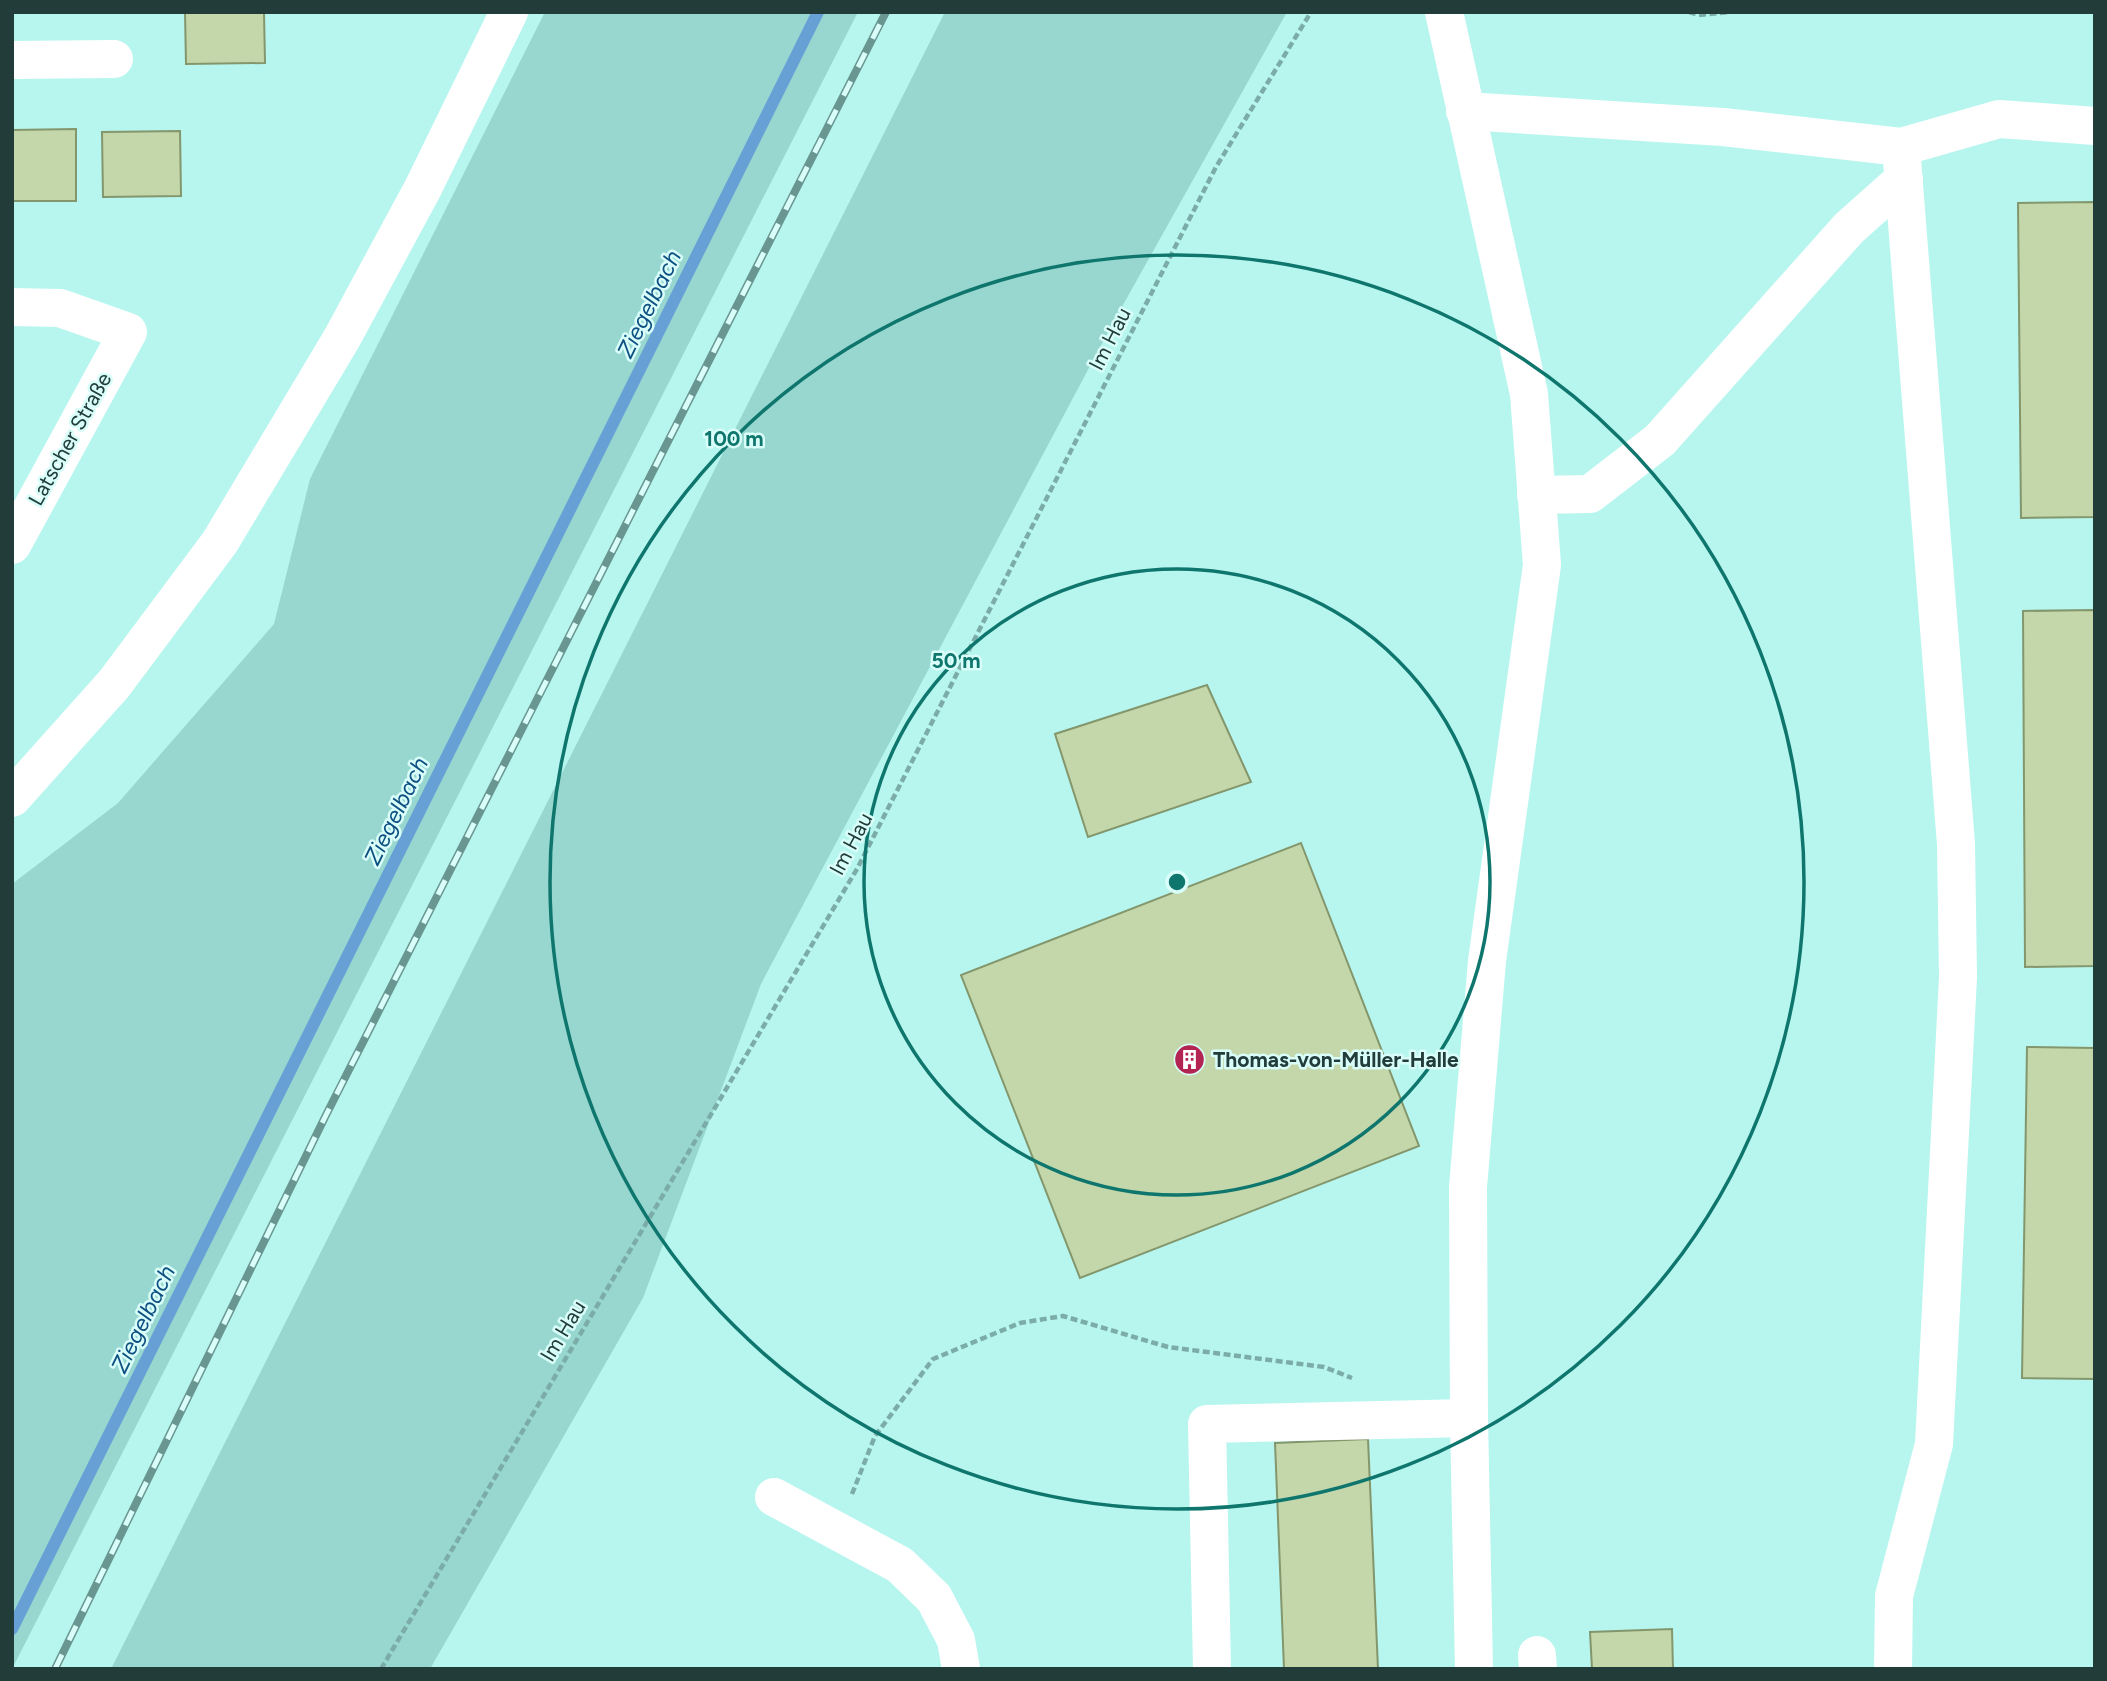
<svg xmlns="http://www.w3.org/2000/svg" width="2107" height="1681" viewBox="0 0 2107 1681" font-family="Figtree,sans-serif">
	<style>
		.green { fill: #97d7d0 }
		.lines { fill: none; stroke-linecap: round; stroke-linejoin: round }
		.stream { stroke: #66a0d5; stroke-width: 12 }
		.building { fill: #c3d7ab; stroke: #83966c; stroke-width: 2 }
		.path { stroke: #7caca7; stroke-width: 4.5; stroke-dasharray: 7 3.5; stroke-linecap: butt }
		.minor { stroke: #fff; stroke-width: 38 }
		.major { stroke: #fff; stroke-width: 38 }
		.rail-casing { stroke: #6a9692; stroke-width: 8 }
		.rail { stroke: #d9fef9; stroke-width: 5; stroke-dasharray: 16; stroke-linecap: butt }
		.ring { fill: none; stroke: #0f766e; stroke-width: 3.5 }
		.labels { text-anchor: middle; stroke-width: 5; stroke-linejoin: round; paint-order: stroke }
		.street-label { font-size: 21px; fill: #223c3a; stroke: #d9fef9 }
		.poi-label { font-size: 21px; font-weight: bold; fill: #223c3a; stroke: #d9fef9; text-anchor: start }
		.water-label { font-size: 23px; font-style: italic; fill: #0f5082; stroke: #d9fef9 }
		.centre { fill: #0f766e; stroke: #d9fef9; stroke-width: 3.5 }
		.ring-label { font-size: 21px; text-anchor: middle; font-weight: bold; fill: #0f766e; stroke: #d9fef9; stroke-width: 5; stroke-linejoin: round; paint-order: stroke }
	</style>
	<rect width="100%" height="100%" fill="#b7f6ef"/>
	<!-- green -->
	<g class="green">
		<polygon points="545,12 858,12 12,1669 12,884 118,803 274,624 310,479"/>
		<polygon points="945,12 1287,12 1114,321 761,984 643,1298 430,1669 111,1669"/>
	</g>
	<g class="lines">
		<!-- stream -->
		<polyline class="stream" points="12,1629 818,12"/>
	</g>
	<!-- building -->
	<g class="building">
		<polygon points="185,12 264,12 265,63 186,64"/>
		<polygon points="76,129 76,201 12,201 12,130"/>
		<polygon points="180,131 181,196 103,197 102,132"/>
		<polygon points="2095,202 2095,517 2021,518 2018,203"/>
		<polygon points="2095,610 2095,966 2025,967 2023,611"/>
		<polygon points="1207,685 1251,782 1088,837 1055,734"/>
		<polygon points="1301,843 1419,1146 1080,1278 961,975"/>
		<polygon points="2027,1047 2095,1048 2095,1379 2022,1378"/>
		<polygon points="1368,1439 1378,1669 1284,1669 1275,1443"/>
		<polygon points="1672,1629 1673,1669 1592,1669 1590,1632"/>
	</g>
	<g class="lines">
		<!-- path -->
		<g class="path">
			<polyline points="1689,12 1699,15 1731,12"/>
			<polyline points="852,1494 875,1436 933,1359 1020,1323 1063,1316 1168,1347 1324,1367 1352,1378"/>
			<polyline points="381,1669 857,869 1216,167 1311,12"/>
		</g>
		<!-- minor -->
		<g class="minor">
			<polyline points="1444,12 1529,394 1542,565 1487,961 1468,1187 1469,1418"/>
			<polyline points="12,60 114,59"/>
			<polyline points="1465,111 1723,127 1901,147 1999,119 2095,126"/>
			<polyline points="12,307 60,308 128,332 12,545"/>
			<polyline points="1536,495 1590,494 1660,440 1849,228 1904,179"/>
			<polyline points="774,1497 900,1565 934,1598 956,1640 961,1669"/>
			<polyline points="1537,1655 1538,1669"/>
			<polyline points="1212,1669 1207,1424 1469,1418 1474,1669"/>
			<polyline points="1893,1669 1894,1596 1934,1444 1958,977 1956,844 1901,147"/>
		</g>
		<!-- major -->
		<polyline class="major" points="12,798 114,684 220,542 342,338 423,188 509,12"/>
		<defs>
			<polyline id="rail" points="55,1669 326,1115 886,12"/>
		</defs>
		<!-- rail casing -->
		<use href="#rail" class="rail-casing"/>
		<!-- rail -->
		<use href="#rail" class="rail"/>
	</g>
	<!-- distance rings -->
	<g class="ring">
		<circle cx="1177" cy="882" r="313"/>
		<circle cx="1177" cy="882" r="627"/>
	</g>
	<!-- icons -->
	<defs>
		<symbol id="building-disc" viewBox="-11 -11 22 22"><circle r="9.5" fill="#b42453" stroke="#d9fef9"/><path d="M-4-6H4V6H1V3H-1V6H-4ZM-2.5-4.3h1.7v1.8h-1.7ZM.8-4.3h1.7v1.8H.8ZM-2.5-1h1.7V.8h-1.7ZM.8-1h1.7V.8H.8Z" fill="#fff"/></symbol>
	</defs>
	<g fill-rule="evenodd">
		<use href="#building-disc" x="1172" y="1042" width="35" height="35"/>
	</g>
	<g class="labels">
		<!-- street labels -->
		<g class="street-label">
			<text transform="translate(1110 339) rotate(-63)" y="7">Im Hau</text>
			<text transform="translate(70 439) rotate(-61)" y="7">Latscher Straße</text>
			<text transform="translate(851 844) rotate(-62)" y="7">Im Hau</text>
			<text transform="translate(563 1331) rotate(-59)" y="7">Im Hau</text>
		</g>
		<!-- poi labels -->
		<g class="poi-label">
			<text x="1213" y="1067">Thomas-von-Müller-Halle</text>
		</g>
		<!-- water labels -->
		<g class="water-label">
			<text transform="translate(649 304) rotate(-64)" y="8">Ziegelbach</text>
			<text transform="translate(396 811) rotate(-64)" y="8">Ziegelbach</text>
			<text transform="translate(143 1319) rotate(-64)" y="8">Ziegelbach</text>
		</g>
	</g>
	<circle cx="1177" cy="882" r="10" class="centre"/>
	<g class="ring-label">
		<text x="734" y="446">100 m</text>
		<text x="956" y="668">50 m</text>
	</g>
	<!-- border -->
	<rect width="2107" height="1681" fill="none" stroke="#223c3a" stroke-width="28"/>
</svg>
